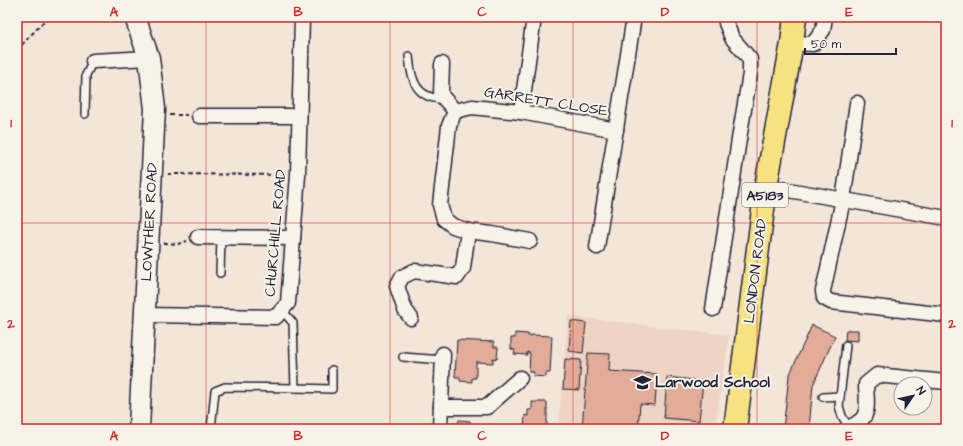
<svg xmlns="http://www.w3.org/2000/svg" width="963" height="446" viewBox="0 0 963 446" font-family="'Architects Daughter',sans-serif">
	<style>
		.built { fill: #eed4c5 }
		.building { fill: #e2ac98; stroke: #22223b }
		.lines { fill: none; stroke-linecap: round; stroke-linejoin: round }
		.lane-casing { stroke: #22223b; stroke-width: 10 }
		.street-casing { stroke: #22223b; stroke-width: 17 }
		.secondary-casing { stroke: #22223b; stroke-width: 23 }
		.primary-casing { stroke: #22223b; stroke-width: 25 }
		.path { stroke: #22223b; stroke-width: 2; stroke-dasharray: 4 3; stroke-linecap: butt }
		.lane { stroke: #f7f3e8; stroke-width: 7 }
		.street { stroke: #f7f3e8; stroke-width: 14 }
		.secondary { stroke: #f7f3e8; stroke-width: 20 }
		.primary { stroke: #f7e281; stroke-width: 22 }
		.grid { fill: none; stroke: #d62828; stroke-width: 1; stroke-opacity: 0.55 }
		.labels { text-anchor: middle; stroke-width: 4; stroke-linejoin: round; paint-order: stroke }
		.shield { fill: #f7f3e8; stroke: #62616f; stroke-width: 1 }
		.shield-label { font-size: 14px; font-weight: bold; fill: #22223b }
		.street-label { font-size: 15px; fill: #22223b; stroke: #f7f3e8 }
		.poi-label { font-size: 15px; font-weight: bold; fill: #22223b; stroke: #f7f3e8; text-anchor: start }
		.neatline { fill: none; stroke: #d62828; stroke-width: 1.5 }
		.grid-label { font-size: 13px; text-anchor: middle; font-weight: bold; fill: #d62828 }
	</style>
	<rect width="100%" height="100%" fill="#f3e5d8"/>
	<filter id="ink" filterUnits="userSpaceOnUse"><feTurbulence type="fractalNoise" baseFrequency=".025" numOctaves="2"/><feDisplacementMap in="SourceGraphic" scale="8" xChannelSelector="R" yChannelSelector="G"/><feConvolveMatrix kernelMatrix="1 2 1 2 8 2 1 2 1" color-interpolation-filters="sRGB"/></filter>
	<g filter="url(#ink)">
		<!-- built -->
		<polygon class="built" points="568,316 729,335 715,429 558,429"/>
		<!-- building -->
		<g class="building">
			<polygon points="571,321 586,323 583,353 569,351"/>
			<polygon points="812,325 835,336 813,385 809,429 783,429 789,376"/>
			<polygon points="846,330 858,330 858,341 845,340"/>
			<polygon points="515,333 528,334 528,336 531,336 531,335 552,336 550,373 546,373 546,377 533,376 534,372 529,372 530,353 527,352 527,355 514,354 515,350 511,349 511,338 515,338"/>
			<polygon points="457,340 494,342 494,347 498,347 497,359 493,358 493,363 476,362 476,378 472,378 472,382 460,381 460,377 455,377"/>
			<polygon points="588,353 610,354 609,371 657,374 655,405 640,404 638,429 582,429"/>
			<polygon points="565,359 581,360 579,390 563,389"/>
			<polygon points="667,377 703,381 699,421 664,418"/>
			<polygon points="532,402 547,402 547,429 524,429 525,415 528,416 528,410 532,410"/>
			<polygon points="459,420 470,421 470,424 474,424 474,429 453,429 453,423 458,424"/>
		</g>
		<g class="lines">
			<defs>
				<g id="lane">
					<path d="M409,56C411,80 416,99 444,99"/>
					<polyline points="85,114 86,75 93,61"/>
					<polyline points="220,273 221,237"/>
					<polyline points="282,310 293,323 295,388 332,389 332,370"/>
					<polyline points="846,345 839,406 842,416 849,428"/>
					<polyline points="403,357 443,360"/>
					<polyline points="823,397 840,396"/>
					<polyline points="211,429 215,391 225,387 295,388"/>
				</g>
				<g id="street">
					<polyline points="792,43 813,44 823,30 825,17"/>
					<polyline points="93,61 149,58"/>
					<polyline points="442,64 441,95 455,111"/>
					<polyline points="857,103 843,200 823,291 824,298 831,302 946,315"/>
					<polyline points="521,112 534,17"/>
					<polyline points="199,116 299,116"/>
					<polyline points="766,186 946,218"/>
					<polyline points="198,237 293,238"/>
					<polyline points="530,241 492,234 468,231 453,226 444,219 440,205 449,126 455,111 472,107 521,112 616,130"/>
					<polyline points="597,247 634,17"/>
					<polyline points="713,309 740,133 750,74 750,59 732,38 726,23 727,17"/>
					<polyline points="144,315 276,317 288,303 298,175 302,17"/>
					<polyline points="411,318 405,310 397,286 402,277 414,271 457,277 463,268 468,231"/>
					<polyline points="441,407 487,407 520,378"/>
					<polyline points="440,429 443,354"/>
					<path d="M847,429C852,426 857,424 861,420C870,413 866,395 866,384L877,375L946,382"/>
				</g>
				<polyline id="secondary" points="135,17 149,58 155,109 139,429"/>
				<polyline id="primary" points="735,429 766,186 792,43 795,17"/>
			</defs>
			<!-- lane casing -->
			<use href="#lane" class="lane-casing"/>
			<!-- street casing -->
			<use href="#street" class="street-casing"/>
			<!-- secondary casing -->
			<use href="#secondary" class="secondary-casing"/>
			<!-- primary casing -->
			<use href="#primary" class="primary-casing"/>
			<!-- path -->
			<g class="path">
				<polyline points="17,50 45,20 56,17"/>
				<polyline points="170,115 187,115"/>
				<polyline points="168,174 285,175"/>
				<polyline points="164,243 178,244 187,241"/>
			</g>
			<!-- lane -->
			<use href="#lane" class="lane"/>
			<!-- street -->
			<use href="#street" class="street"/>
			<!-- secondary -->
			<use href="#secondary" class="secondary"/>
			<!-- primary -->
			<use href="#primary" class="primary"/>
		</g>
	</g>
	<!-- grid -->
	<path class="grid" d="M206,17V429M390,17V429M573,17V429M757,17V429M17,223H946"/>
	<!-- icons -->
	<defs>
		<symbol id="school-bare" viewBox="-9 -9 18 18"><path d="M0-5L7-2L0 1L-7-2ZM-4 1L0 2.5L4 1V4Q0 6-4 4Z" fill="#22223b" stroke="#f7f3e8" stroke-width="2.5" paint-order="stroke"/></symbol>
	</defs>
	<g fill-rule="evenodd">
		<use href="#school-bare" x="630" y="370" width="25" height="25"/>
	</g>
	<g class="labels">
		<!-- shield labels -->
		<rect class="shield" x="742" y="183" width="46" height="24" rx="3"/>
		<g class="shield-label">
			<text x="765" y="200">A5183</text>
		</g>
		<!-- street labels -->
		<g class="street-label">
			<text transform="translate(546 101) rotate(9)" y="5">GARRETT CLOSE</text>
			<text transform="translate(149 222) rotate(-87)" y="5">LOWTHER ROAD</text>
			<text transform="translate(275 233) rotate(-85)" y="5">CHURCHILL ROAD</text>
			<text transform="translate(755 271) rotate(-83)" y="5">LONDON ROAD</text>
		</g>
		<!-- poi labels -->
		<g class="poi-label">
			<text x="655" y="387">Larwood School</text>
		</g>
	</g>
	<!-- margin -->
	<rect width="963" height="446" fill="none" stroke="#f7f3e8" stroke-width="44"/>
	<!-- north arrow -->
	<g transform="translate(913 396) rotate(56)"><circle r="19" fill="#f7f3e8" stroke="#a29fa3"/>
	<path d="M0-3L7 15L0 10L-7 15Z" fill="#22223b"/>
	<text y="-6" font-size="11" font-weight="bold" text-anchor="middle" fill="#22223b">N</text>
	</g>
	<!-- scale -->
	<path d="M805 48v6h91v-6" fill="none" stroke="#22223b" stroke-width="2"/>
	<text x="811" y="48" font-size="12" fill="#22223b" stroke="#f7f3e8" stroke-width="3" paint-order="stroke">50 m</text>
	<rect x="22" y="22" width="919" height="402" class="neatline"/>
	<g class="grid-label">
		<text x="114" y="16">A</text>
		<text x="298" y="16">B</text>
		<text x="482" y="16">C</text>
		<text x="665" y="16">D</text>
		<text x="849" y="16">E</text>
		<text x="11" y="127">1</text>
		<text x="952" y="127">1</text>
		<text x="11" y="328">2</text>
		<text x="952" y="328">2</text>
		<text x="114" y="440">A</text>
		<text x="298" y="440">B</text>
		<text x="482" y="440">C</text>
		<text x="665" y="440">D</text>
		<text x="849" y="440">E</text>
	</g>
</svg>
